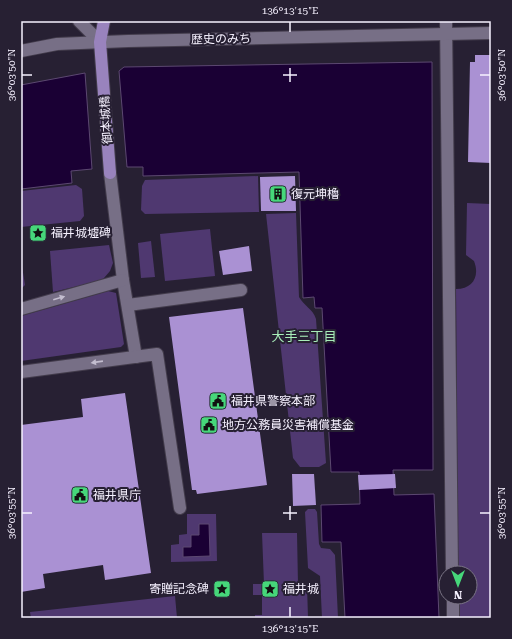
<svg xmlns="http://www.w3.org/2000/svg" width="512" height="639" viewBox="0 0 512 639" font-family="'Roboto Serif','Noto Sans JP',serif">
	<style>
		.green { fill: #4f3870 }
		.water { fill: #1a0034; stroke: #5c4871 }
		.building { fill: #aa91d3 }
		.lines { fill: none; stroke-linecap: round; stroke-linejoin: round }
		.minor-casing { stroke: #433c4c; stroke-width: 14 }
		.major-casing { stroke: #433c4c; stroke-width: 14 }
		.minor { stroke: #776f86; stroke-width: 12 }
		.major { stroke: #9983bd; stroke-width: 12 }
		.oneway { fill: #c3bdcf }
		.ticks { fill: none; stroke: #f6f1ff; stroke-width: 1.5 }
		.labels { text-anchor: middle; stroke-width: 4; stroke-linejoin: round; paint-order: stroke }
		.street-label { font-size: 12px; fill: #f6f1ff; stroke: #272033 }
		.poi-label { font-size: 12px; fill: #f6f1ff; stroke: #272033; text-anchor: start }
		.neighbourhood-label { font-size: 13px; fill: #a8edb9; stroke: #272033 }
		.neatline { fill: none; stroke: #f6f1ff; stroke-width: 1.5 }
		.ticks-label { font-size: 10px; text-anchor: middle; fill: #f6f1ff }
	</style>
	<rect width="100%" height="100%" fill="#272033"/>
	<!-- green -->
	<g class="green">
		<polygon points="258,176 259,212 145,214 141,210 142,186 145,180"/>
		<polygon points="76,185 82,189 84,216 80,221 21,227 21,191"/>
		<path d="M467,203L491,204V618H458V597H470V573H458L456,289C473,289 480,276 474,261L466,255Z"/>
		<path d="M296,213L299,297C304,306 313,309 316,319L326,463L319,467H300L293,458L266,214Z"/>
		<polygon points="210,229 215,276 165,281 160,234"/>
		<polygon points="151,241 155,277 141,278 138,243"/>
		<polygon points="109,245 113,263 110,271 104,278 99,281 53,292 50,251"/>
		<polygon points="21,260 25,285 21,289"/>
		<polygon points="108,291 116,293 124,344 121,347 21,361 21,316"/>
		<polygon points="308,509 315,509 317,512 319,544 321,548 330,549 335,555 338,618 322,618 320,576 308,568 305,512"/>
		<polygon points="187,514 216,514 217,561 171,562 171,545 179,544 179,535 187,534"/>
		<polygon points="262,533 297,533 298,585 307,585 308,618 255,618 255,615 262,615 262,595 253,595 253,584 264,584"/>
		<polygon points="175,596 177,618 31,618 30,612"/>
	</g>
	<!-- water -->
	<g class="water">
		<polygon points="432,62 433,470 393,470 394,495 434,494 439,618 345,618 341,542 322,542 321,505 360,504 359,472 331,472 322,308 315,308 314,297 303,298 299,172 143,176 143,167 127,167 119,71 124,67"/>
		<polygon points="85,73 92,169 71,171 72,183 21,189 21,85"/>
		<polygon points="199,524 209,524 210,556 183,557 183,547 191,547 191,535 199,535"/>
	</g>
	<!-- building -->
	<g class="building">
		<polygon points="475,55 491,55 491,163 468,162 470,62 475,62"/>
		<polygon points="295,176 296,211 261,211 260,177"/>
		<polygon points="249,246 252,271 223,275 219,251"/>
		<polygon points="243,308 267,485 197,494 196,490 192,490 169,317"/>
		<polygon points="125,393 151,573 105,580 103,565 43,574 45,588 21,592 21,425 83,417 81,399"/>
		<polygon points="292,474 314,474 316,505 293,506"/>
		<polygon points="395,474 396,488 359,490 358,475"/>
	</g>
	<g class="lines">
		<defs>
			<g id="minor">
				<polyline points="79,21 100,42"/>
				<polyline points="446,21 452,573"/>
				<polyline points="21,51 57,44 128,41 491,33"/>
				<polyline points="110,173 123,280 136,357"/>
				<polyline points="128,305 241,290"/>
				<polyline points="21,309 123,280"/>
				<polyline points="21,372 157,354 180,508"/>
				<polyline points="453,597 453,618"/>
			</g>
			<polyline id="major" points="104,21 100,42 110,173"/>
		</defs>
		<!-- minor casing -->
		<use href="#minor" class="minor-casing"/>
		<!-- major casing -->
		<use href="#major" class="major-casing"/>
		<!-- minor -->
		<use href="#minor" class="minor"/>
		<!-- major -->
		<use href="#major" class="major"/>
	</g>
	<!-- one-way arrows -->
	<defs><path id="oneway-solid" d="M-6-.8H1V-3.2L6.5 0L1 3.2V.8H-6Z"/></defs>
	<g class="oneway">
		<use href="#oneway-solid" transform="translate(59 298) rotate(-16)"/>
		<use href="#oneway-solid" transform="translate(97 362) rotate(172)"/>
	</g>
	<!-- ticks -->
	<path class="ticks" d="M290,22V32M290,68V82M22,75H32M283,75H297M480,75H490M290,506V520M22,513H32M283,513H297M480,513H490M290,607V617"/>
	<!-- icons -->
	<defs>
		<symbol id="building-square" viewBox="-11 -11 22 22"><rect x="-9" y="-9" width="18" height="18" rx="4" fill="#46d77a" stroke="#272033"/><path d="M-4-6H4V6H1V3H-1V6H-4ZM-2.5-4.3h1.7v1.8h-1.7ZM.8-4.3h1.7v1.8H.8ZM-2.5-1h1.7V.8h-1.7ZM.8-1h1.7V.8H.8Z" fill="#111"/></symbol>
		<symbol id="sight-square" viewBox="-11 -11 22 22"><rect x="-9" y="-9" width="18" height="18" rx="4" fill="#46d77a" stroke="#272033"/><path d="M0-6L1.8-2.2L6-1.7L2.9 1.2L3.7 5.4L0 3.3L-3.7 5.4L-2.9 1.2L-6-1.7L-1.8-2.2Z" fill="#111"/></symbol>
		<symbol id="civic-square" viewBox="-11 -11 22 22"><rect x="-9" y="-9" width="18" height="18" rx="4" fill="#46d77a" stroke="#272033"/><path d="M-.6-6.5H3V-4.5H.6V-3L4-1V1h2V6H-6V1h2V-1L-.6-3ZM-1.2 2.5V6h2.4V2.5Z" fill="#111"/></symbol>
	</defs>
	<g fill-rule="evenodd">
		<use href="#building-square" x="268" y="184" width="20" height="20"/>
		<use href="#sight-square" x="28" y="223" width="20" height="20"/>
		<use href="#civic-square" x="208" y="391" width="20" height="20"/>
		<use href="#civic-square" x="199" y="415" width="20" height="20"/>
		<use href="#civic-square" x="70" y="485" width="20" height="20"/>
		<use href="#sight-square" x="212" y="579" width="20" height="20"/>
		<use href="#sight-square" x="260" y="579" width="20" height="20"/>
	</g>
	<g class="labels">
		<!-- street labels -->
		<g class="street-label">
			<text transform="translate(221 39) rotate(-1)" y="4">歴史のみち</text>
			<text transform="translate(106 120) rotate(-94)" y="4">御本城橋</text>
		</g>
		<!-- poi labels -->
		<g class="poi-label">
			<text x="291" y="198">復元坤櫓</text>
			<text x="51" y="237">福井城墟碑</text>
			<text x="231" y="405">福井県警察本部</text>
			<text x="222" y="429">地方公務員災害補償基金</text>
			<text x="93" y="499">福井県庁</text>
			<text x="209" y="593" text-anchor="end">寄贈記念碑</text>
			<text x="283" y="593">福井城</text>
		</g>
		<!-- neighbourhood labels -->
		<g class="neighbourhood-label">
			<text x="304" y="341">大手三丁目</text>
		</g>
	</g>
	<!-- border -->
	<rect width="512" height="639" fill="none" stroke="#272033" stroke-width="44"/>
	<!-- north arrow -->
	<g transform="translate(458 585) rotate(180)"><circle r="19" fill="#272033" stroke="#7a7485"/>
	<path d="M0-3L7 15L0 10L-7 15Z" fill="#46d77a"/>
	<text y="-6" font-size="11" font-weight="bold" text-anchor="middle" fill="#f6f1ff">N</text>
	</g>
	<rect x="22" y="22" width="468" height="595" class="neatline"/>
	<g class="ticks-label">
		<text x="290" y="14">136°13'15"E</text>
		<text transform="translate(501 75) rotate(-90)" y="4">36°03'50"N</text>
		<text transform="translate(11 75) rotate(-90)" y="4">36°03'50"N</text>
		<text transform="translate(501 513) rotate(-90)" y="4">36°03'55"N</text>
		<text transform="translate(11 513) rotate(-90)" y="4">36°03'55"N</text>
		<text x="290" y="632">136°13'15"E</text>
	</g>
</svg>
